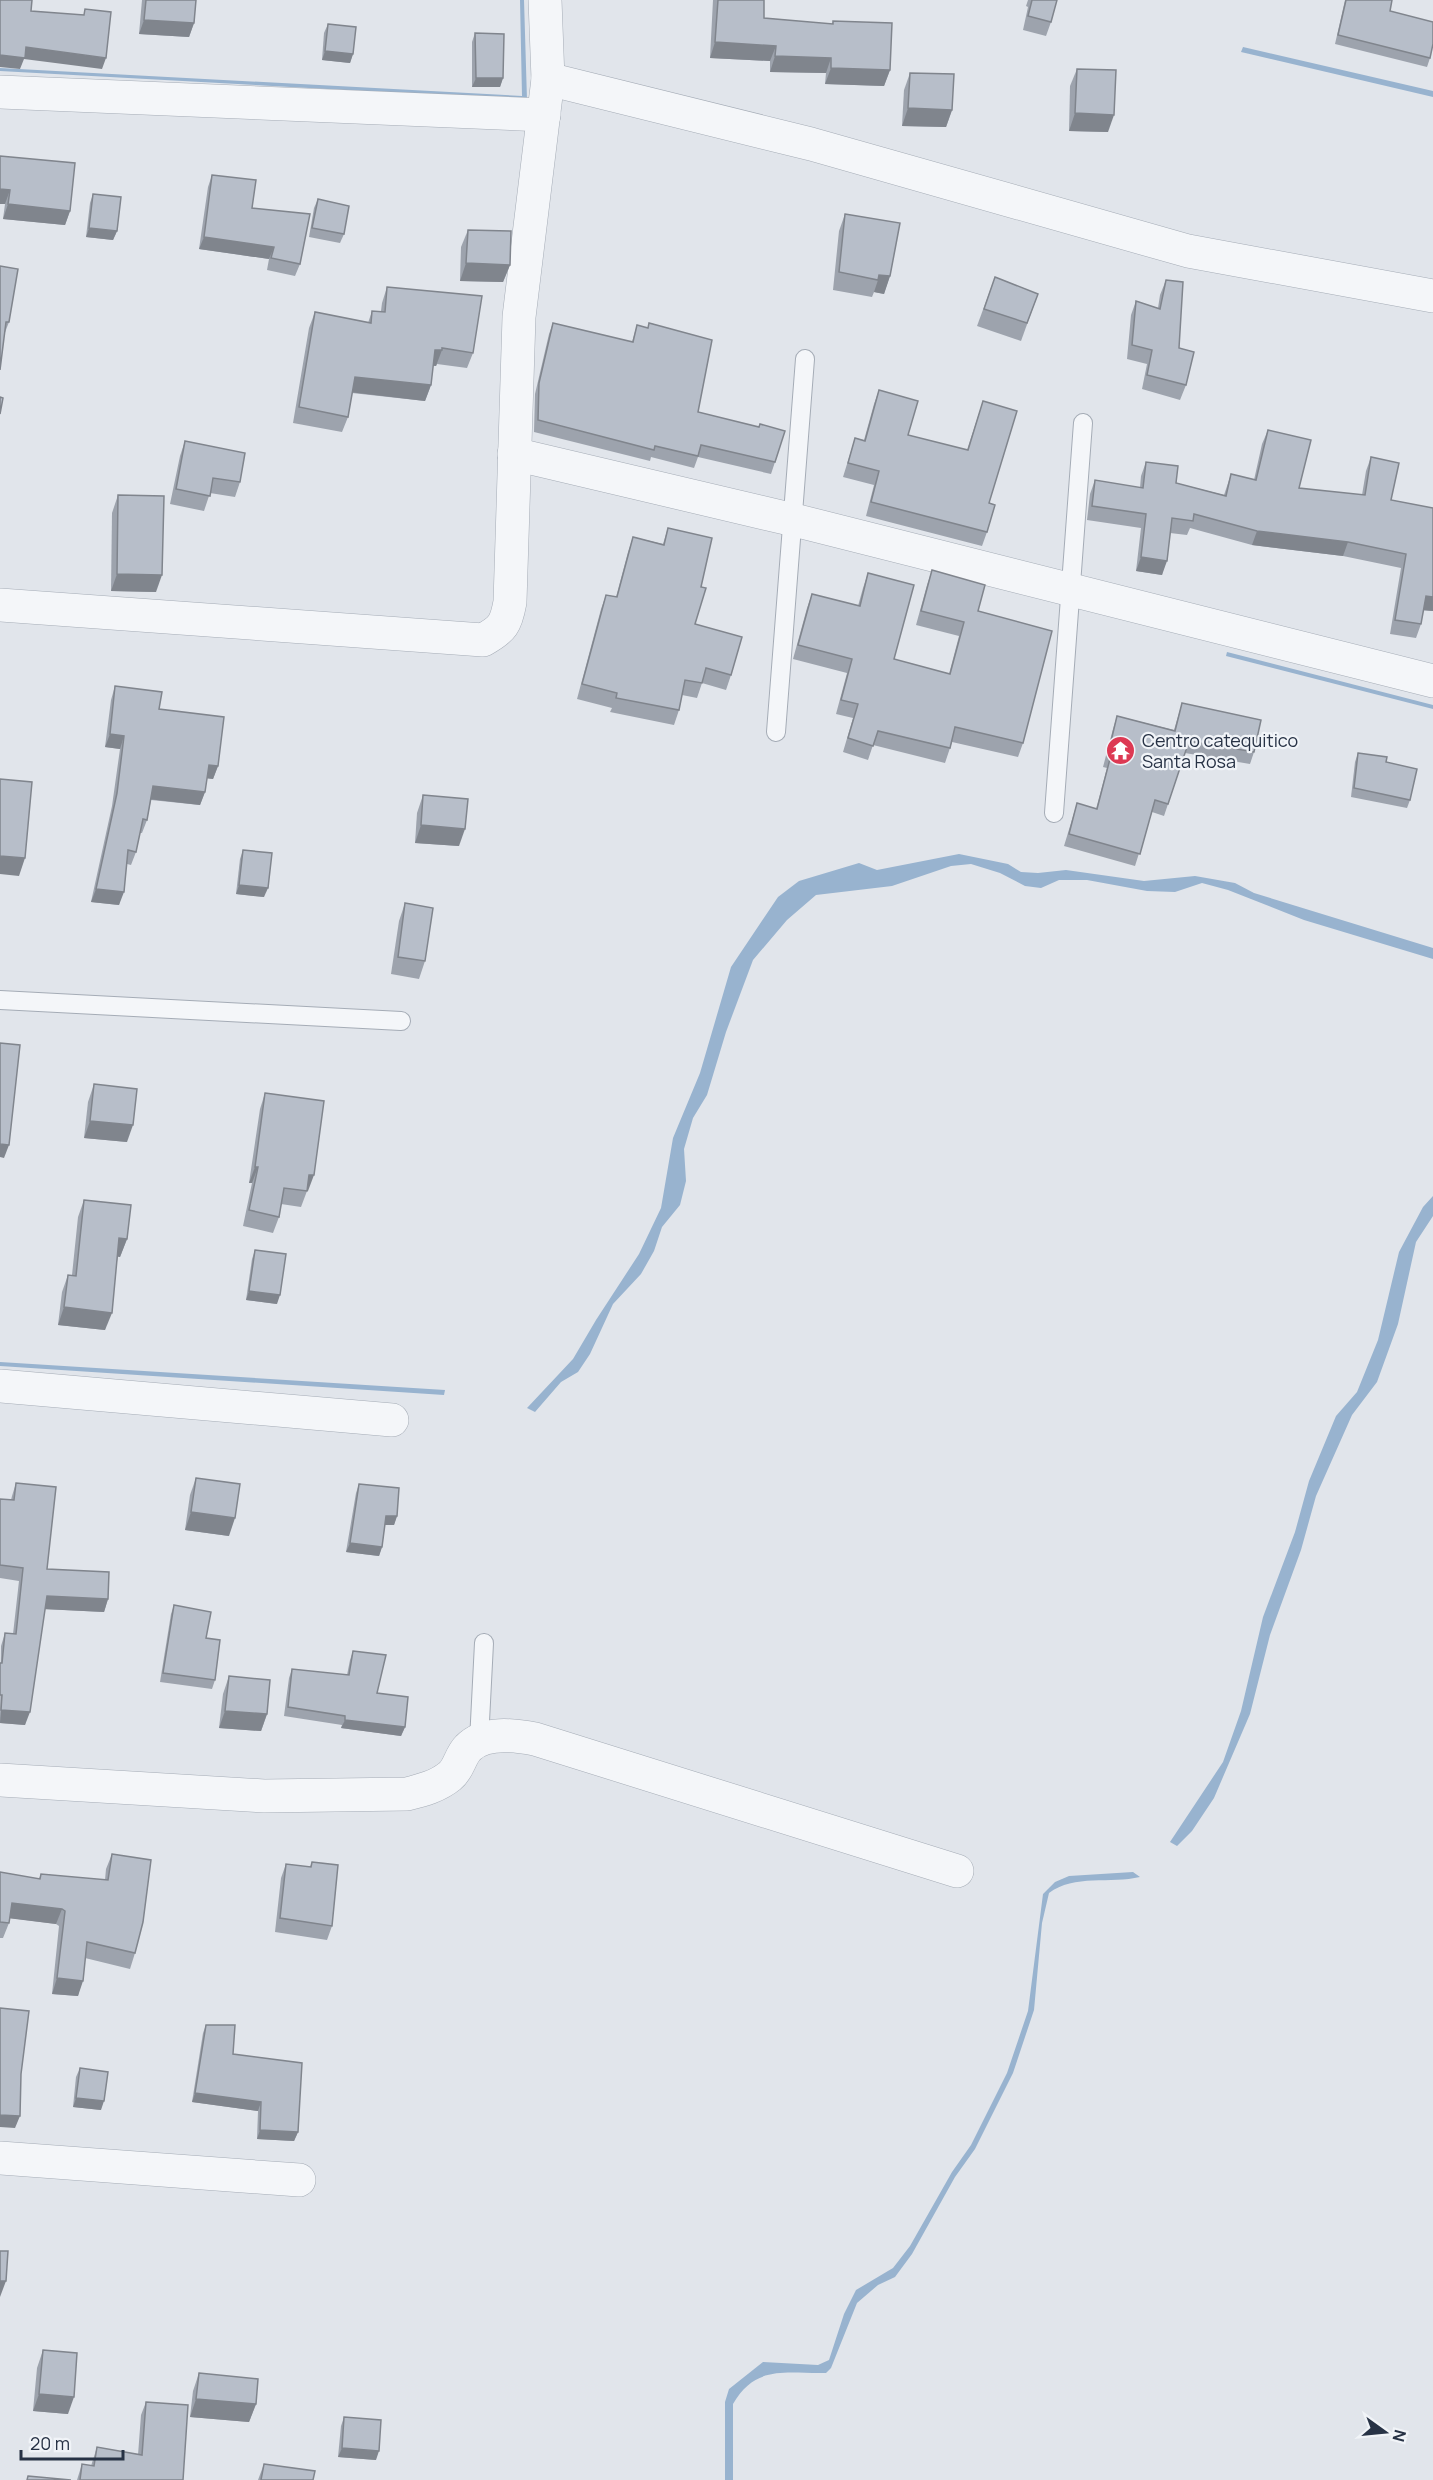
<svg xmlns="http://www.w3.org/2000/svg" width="1433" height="2480" viewBox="0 0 1433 2480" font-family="Manrope,sans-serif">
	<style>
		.water { fill: #98b3cf }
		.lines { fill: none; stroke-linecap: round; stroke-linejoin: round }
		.service-casing { stroke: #a5acb6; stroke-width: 20 }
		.minor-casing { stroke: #a5acb6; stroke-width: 34 }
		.service { stroke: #f4f6f9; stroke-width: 18 }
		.minor { stroke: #f4f6f9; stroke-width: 33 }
		.wall { fill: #9da3ad }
		.shaded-wall { fill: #80858d }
		.building { fill: #b7bec9; stroke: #80858d; stroke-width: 1.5 }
		.labels { text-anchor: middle; stroke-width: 4.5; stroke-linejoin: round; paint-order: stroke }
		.poi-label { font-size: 18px; fill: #273245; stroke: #f1f4f8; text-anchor: start }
	</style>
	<rect width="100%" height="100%" fill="#e1e5eb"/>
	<!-- water -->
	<g class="water">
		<polygon points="520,0 524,0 527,100 0,71 0,68 522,96"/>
		<polygon points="1243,47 1433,91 1433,97 1241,52"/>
		<polygon points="1227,652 1433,705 1433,709 1226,656"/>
		<polygon points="959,854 1008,864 1021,872 1038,873 1066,870 1144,881 1195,876 1235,883 1254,893 1433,948 1433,959 1304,920 1228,890 1202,883 1175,892 1147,891 1087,880 1059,880 1041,888 1025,886 1000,873 971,864 951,866 892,886 816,895 787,920 753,960 726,1032 707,1095 693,1118 684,1149 686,1181 680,1205 662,1227 654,1251 641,1274 613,1304 590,1354 578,1372 561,1382 535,1412 527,1408 573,1359 596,1320 639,1254 661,1208 673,1138 700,1073 731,967 778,897 799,881 859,863 877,870"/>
		<polygon points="1433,1196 1433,1216 1416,1242 1398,1324 1377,1382 1352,1415 1316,1496 1301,1550 1270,1635 1250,1714 1214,1798 1192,1831 1177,1846 1170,1842 1223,1762 1241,1711 1263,1617 1295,1532 1309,1481 1336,1416 1357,1392 1378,1340 1399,1252 1423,1207"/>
		<polygon points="0,1362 445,1390 444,1395 0,1366"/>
		<path d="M1133,1872L1140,1877C1111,1884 1074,1874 1049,1893L1042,1923L1034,2010L1013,2073L975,2149L955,2177L912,2254L895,2277L878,2285L857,2303L831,2368L826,2373C786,2374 756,2364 733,2404V2480H725V2402L729,2389L763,2362L818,2365L829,2360L844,2314L856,2290L893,2268L910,2246L952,2172L971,2145L1007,2073L1028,2011L1043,1894L1055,1882L1069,1876Z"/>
	</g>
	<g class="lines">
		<defs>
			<g id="service">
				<polyline points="776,732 805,359"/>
				<polyline points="1054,813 1083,423"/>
				<polyline points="0,1000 401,1021"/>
				<polyline points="479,1741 484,1643"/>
			</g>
			<g id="minor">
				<polyline points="548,79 811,144 1188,251 1433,296"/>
				<polyline points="0,92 544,115"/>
				<polyline points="514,454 794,520 1433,681"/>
				<path d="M0,605L483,640C503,629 506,624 510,602L519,317L548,79L545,0"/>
				<polyline points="0,1386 392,1420"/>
				<path d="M0,1780L264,1796L407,1794C423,1790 438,1786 450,1776C459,1769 460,1756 468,1748C484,1731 514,1735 535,1739L957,1871"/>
				<polyline points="0,2158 299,2180"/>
			</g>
		</defs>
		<!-- service casing -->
		<use href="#service" class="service-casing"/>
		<!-- minor casing -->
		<use href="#minor" class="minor-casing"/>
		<!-- service -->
		<use href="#service" class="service"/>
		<!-- minor -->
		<use href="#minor" class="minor"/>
	</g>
	<!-- wall -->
	<g class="wall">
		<polygon points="142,0 196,0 194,23 189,37 139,34"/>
		<polygon points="713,0 764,0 764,18 832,24 833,21 890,70 884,86 825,84 826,73 770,72 770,61 710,58"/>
		<polygon points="1028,0 1057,0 1051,22 1046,36 1023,30 1028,7 1026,6"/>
		<polygon points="1345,0 1392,0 1390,11 1430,58 1427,67 1335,44"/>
		<polygon points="328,24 353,54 350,63 322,60 324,33"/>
		<polygon points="475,33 503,78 500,87 472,87 472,42"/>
		<polygon points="1077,69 1108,132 1069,131 1070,86"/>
		<polygon points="910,73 952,110 946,127 902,126 904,90"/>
		<polygon points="0,156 70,211 65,225 3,219 5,204"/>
		<polygon points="212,175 252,208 300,264 295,276 267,270 269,259 199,249 208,187"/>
		<polygon points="93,194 117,231 113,240 86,237 90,203"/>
		<polygon points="318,199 344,234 340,243 309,237 314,208"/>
		<polygon points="845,214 890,276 884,294 874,292 872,297 833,290 839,231"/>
		<polygon points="468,230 510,265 503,282 460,281 461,247"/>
		<polygon points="0,266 9,322 4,335"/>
		<polygon points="995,277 1038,294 1021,341 977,326"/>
		<polygon points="1166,280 1186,385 1180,400 1142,389 1147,364 1127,359 1131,315 1136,301 1158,308 1160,295"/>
		<polygon points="387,287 473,353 467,368 437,364 436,366 433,366 431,385 425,401 352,393 348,417 342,432 293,423 309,328 315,312 368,323 372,311 381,311 382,303"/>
		<polygon points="553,323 632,342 637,325 698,412 775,462 771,474 698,457 694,468 651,457 650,461 534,432 535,394 549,334"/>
		<polygon points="879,390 908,435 967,450 983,401 989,503 987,532 982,546 866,516 874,485 843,477 855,438 864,440 874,404"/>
		<polygon points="1268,430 1299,488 1362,495 1366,471 1371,457 1391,500 1433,508 1433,611 1423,610 1421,624 1416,638 1390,634 1401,568 1343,556 1252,545 1190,528 1187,535 1170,533 1162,575 1136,571 1141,528 1087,520 1090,494 1095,480 1140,488 1141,476 1146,462 1176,483 1224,495 1231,474 1254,480 1262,444"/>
		<polygon points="185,441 240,482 235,497 210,493 204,511 170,504 180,456"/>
		<polygon points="118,495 156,592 111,591 112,513"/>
		<polygon points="668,528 701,587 695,624 731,675 726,690 702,683 697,698 682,695 679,710 674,725 610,712 612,708 577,699 601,609 606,595 616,597 628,552 633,537 663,544"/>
		<polygon points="932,570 978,611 1023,743 1018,757 952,742 945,763 873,745 868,760 843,752 853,718 836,714 847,673 793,659 807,608 812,594 858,606 863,588 868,573 894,659 949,674 959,636 916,625 927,585"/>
		<polygon points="115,686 159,709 218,766 213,779 207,778 205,792 200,805 151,800 147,820 142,833 140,833 136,852 131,865 127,864 119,905 91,902 112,806 120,749 105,747 111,700"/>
		<polygon points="1182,703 1254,752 1250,764 1185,753 1164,816 1152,812 1135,866 1064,846 1077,803 1096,809 1107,768 1103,767 1113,729 1117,716 1174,730"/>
		<polygon points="1358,753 1386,762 1410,800 1407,808 1351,797 1355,762"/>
		<polygon points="423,795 459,846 415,843 417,813"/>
		<polygon points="243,850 264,897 236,894 240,859"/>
		<polygon points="405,903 425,961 419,979 391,974 399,921"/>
		<polygon points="94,1084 127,1142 84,1138 88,1102"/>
		<polygon points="265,1093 308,1191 307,1191 301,1207 281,1204 279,1217 273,1233 243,1226 252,1183 249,1183 260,1109"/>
		<polygon points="84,1200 127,1239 120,1257 118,1256 105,1330 58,1325 62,1292 68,1275 72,1275 78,1217"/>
		<polygon points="255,1250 277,1304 246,1300 252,1259"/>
		<polygon points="196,1478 229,1536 185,1530 190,1495"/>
		<polygon points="16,1483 47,1569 108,1599 104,1612 45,1609 25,1725 0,1723 1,1646 5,1633 13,1634 19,1581 0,1578 0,1499 11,1500 12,1496"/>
		<polygon points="359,1484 397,1516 394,1525 385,1525 382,1547 379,1556 346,1552 356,1493"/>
		<polygon points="174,1605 206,1638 215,1680 212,1689 160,1682 171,1614"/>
		<polygon points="353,1651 377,1693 405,1727 401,1736 341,1728 342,1725 284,1716 289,1678 292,1669 347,1675 350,1660"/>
		<polygon points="229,1676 267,1714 261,1731 219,1728 223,1694"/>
		<polygon points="112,1854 135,1953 130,1969 85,1958 78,1996 52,1994 59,1926 56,1924 10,1918 9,1923 3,1938 0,1938 0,1872 39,1879 41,1874 105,1880 106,1869"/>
		<polygon points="312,1862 332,1926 327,1940 275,1932 281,1878 286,1864 310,1867"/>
		<polygon points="206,2025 233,2054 298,2132 294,2141 257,2139 258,2111 192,2102 203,2033"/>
		<polygon points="80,2068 101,2110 73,2107 76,2077"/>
		<polygon points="43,2350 68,2414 33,2411 37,2368"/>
		<polygon points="199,2373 256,2404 249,2422 190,2417 193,2391"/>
		<polygon points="146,2402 183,2480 77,2480 82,2464 91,2466 97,2447 138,2455 141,2415"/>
		<polygon points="344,2417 376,2460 338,2457 341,2426"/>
		<polygon points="264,2464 313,2480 258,2480"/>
	</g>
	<!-- shaded-wall -->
	<g class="shaded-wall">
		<polygon points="144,20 194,23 189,37 139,34"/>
		<polygon points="715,42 776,46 770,61 710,58"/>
		<polygon points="26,47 106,58 102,69 24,59 20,69 0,67 0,55"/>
		<polygon points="325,51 353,54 350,63 322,60"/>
		<polygon points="775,56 831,58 826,73 770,72"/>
		<polygon points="831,68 890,70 884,86 825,84"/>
		<polygon points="476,78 503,78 500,87 472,87"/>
		<polygon points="908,108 952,110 946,127 902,126"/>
		<polygon points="1075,113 1114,115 1108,132 1069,131"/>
		<polygon points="0,189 10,190 5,204 0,204"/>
		<polygon points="8,204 70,211 65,225 3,219"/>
		<polygon points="89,228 117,231 113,240 86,237"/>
		<polygon points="204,237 274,247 269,259 199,249"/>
		<polygon points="466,263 510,265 503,282 460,281"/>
		<polygon points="879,275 890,276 884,294 874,292 878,280"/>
		<polygon points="435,350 442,350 436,366 430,365"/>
		<polygon points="355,377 431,385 425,401 349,392"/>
		<polygon points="1257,531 1348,542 1343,556 1252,545"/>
		<polygon points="1141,557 1167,561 1162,575 1136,571"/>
		<polygon points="117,574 162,575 156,592 111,591"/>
		<polygon points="1426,596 1433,597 1433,611 1420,610"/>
		<polygon points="110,734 124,736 120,749 105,747"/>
		<polygon points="209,765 218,766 213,779 204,778"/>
		<polygon points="153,786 205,792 200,805 148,799"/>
		<polygon points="421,825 465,829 459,846 415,843"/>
		<polygon points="0,856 25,858 19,876 0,874"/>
		<polygon points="239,885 268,888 264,897 236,894"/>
		<polygon points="96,889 124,892 119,905 91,902"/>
		<polygon points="90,1121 133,1125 127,1142 84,1138"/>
		<polygon points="0,1144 9,1145 4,1158 0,1157"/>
		<polygon points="255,1167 258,1167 252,1183 249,1183"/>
		<polygon points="309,1175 314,1175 308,1191 303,1191"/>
		<polygon points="119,1238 127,1239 120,1257 113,1256"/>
		<polygon points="249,1291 280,1295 277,1304 246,1300"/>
		<polygon points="64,1307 112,1313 105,1330 58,1325"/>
		<polygon points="191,1512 235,1518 229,1536 185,1530"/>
		<polygon points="386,1516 397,1516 394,1525 383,1525"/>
		<polygon points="350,1543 382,1547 379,1556 346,1552"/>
		<polygon points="47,1596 108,1599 104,1612 42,1609"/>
		<polygon points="1,1710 30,1712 25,1725 0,1723"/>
		<polygon points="225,1711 267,1714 261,1731 219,1728"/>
		<polygon points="345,1720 405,1727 401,1736 341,1728"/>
		<polygon points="12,1903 62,1909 56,1924 7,1918"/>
		<polygon points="57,1978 83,1981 78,1996 52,1994"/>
		<polygon points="195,2093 261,2102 258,2111 192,2102"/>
		<polygon points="76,2098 104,2101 101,2110 73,2107"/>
		<polygon points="0,2115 20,2116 15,2128 0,2127"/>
		<polygon points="260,2130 298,2132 294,2141 257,2139"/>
		<polygon points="0,2281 6,2281 0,2297"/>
		<polygon points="39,2394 74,2397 68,2414 33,2411"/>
		<polygon points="196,2399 256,2404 249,2422 190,2417"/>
		<polygon points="342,2448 379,2451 376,2460 338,2457"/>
	</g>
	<!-- building -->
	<g class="building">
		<polygon points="0,0 32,0 31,11 84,15 85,9 111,12 106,58 26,47 25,58 0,55"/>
		<polygon points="146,0 196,0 194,23 144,20"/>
		<polygon points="718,0 764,0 764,18 833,24 833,21 892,23 890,70 831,68 831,58 775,56 776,46 715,42"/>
		<polygon points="1032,0 1057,0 1051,22 1028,16"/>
		<polygon points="1346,0 1392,0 1390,11 1433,22 1433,44 1430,58 1338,35"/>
		<polygon points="328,24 356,27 353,54 325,51"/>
		<polygon points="475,33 504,34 503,78 476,78"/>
		<polygon points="1077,69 1116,70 1114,115 1075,113"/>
		<polygon points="910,73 954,74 952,110 908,108"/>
		<polygon points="0,156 75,163 70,211 8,204 10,190 0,189"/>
		<polygon points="212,175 256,180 252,208 310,214 300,264 271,258 274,247 204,237"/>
		<polygon points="93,194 121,197 117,231 89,228"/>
		<polygon points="318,199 349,206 344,234 312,228"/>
		<polygon points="845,214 900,223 890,276 879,275 878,280 839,272"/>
		<polygon points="468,230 511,231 510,265 466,263"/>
		<polygon points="0,266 18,269 9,322 6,322 0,370"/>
		<polygon points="995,277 1038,294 1027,323 984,309"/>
		<polygon points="1166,280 1183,282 1179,348 1194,352 1186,385 1147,375 1152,350 1132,345 1136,301 1160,309"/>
		<polygon points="387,287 482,296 473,353 442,348 442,350 435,350 431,385 355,377 348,417 299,407 315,312 371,323 372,311 385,312"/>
		<polygon points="553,323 633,342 637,325 648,328 649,323 712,340 698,412 759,427 760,424 785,431 775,462 701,445 698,456 655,446 654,450 538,420 539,383"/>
		<polygon points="879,390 918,401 908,435 968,450 983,401 1017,411 989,503 995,505 987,532 871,502 879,471 848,463 855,438 865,441"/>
		<polygon points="0,397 3,398 0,414"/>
		<polygon points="1268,430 1311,440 1299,488 1365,495 1371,457 1399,463 1391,500 1433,508 1433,597 1426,596 1421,624 1395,620 1406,554 1348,542 1257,531 1194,514 1193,521 1172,518 1167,561 1141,557 1146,514 1092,506 1095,480 1143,488 1146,462 1178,466 1176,483 1226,496 1231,474 1256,480"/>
		<polygon points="185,441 245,453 240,482 213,478 210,496 176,489"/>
		<polygon points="118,495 164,496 162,575 117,574"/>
		<polygon points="668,528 712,538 701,587 706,588 695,624 742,637 731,675 706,668 702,683 685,680 679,710 616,698 617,693 582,684 606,595 617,597 633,537 664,545"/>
		<polygon points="932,570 985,585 978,611 1052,631 1023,743 955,727 950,748 878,731 873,746 848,738 858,704 841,700 852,659 798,645 812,594 860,606 868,573 914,585 894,659 950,674 964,622 921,611"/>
		<polygon points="115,686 162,692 159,709 224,717 218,766 209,765 205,792 153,786 147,820 143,819 136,852 128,850 124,892 96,889 117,793 124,736 110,734"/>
		<polygon points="1182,703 1261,720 1254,752 1189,741 1168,804 1155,800 1140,854 1069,834 1077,803 1097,809 1111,755 1108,754 1117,716 1175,731"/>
		<polygon points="1358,753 1387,757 1386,762 1417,769 1410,800 1354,788"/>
		<polygon points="0,779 32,782 25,858 0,856"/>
		<polygon points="423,795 468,799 465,829 421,825"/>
		<polygon points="243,850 272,853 268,888 239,885"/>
		<polygon points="405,903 433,908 425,961 398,957"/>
		<polygon points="0,1043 20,1045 9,1145 0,1144"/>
		<polygon points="94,1084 137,1089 133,1125 90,1121"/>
		<polygon points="265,1093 324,1101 314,1175 309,1175 307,1191 284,1188 279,1217 249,1210 258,1167 255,1167"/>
		<polygon points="84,1200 131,1205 127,1239 119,1238 112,1313 64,1307 68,1275 76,1276"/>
		<polygon points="255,1250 286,1254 280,1295 249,1291"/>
		<polygon points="196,1478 240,1484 235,1518 191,1512"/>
		<polygon points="16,1483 56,1487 47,1569 109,1572 108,1599 47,1596 30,1712 1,1710 2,1695 0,1695 0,1663 2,1663 5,1633 16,1634 23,1568 0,1565 0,1499 14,1500"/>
		<polygon points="359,1484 399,1488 397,1516 386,1516 382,1547 350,1543"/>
		<polygon points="174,1605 211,1612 206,1638 220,1640 215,1680 163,1673"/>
		<polygon points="353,1651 386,1655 377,1693 408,1697 405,1727 345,1720 345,1716 288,1707 292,1669 349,1675"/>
		<polygon points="229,1676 270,1680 267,1714 225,1711"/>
		<polygon points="112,1854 151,1860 143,1922 135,1953 87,1942 83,1981 57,1978 65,1911 62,1909 12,1903 9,1923 0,1922 0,1872 40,1879 41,1874 108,1880"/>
		<polygon points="312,1862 338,1865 332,1926 280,1918 286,1864 311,1867"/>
		<polygon points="0,2008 29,2011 21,2074 20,2116 0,2115"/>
		<polygon points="206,2025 235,2025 233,2054 302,2063 298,2132 260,2130 261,2102 195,2093"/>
		<polygon points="80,2068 108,2072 104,2101 76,2098"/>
		<polygon points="0,2251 8,2251 6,2281 0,2281"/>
		<polygon points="43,2350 77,2353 74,2397 39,2394"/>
		<polygon points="199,2373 258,2379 256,2404 196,2399"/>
		<polygon points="146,2402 188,2405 183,2480 80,2480 82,2464 94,2466 97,2447 142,2455"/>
		<polygon points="344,2417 381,2420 379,2451 342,2448"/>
		<polygon points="264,2464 315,2471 313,2480 261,2480"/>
		<polygon points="28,2476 71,2480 27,2480"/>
	</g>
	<!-- icons -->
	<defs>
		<symbol id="temple-disc" viewBox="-11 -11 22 22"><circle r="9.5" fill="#dd3953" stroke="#f1f4f8"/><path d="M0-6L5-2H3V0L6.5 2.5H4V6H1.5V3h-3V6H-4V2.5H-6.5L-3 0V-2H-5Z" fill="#fff"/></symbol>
	</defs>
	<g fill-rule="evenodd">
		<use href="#temple-disc" x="1104" y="734" width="33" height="33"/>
	</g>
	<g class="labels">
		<!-- poi labels -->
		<g class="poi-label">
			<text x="1142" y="747">Centro catequitico<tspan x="1142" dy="21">Santa Rosa</tspan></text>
		</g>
	</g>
	<!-- north arrow -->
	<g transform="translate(1385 2432) rotate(105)" stroke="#f1f4f8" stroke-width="4.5" paint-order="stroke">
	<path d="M0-4.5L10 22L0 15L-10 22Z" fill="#273245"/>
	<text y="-9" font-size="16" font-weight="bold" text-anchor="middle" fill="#273245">N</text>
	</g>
	<!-- scale -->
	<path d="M21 2450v9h102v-9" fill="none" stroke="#273245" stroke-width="3"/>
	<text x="30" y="2450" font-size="18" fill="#273245" stroke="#f1f4f8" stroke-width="4.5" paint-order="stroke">20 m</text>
</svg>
